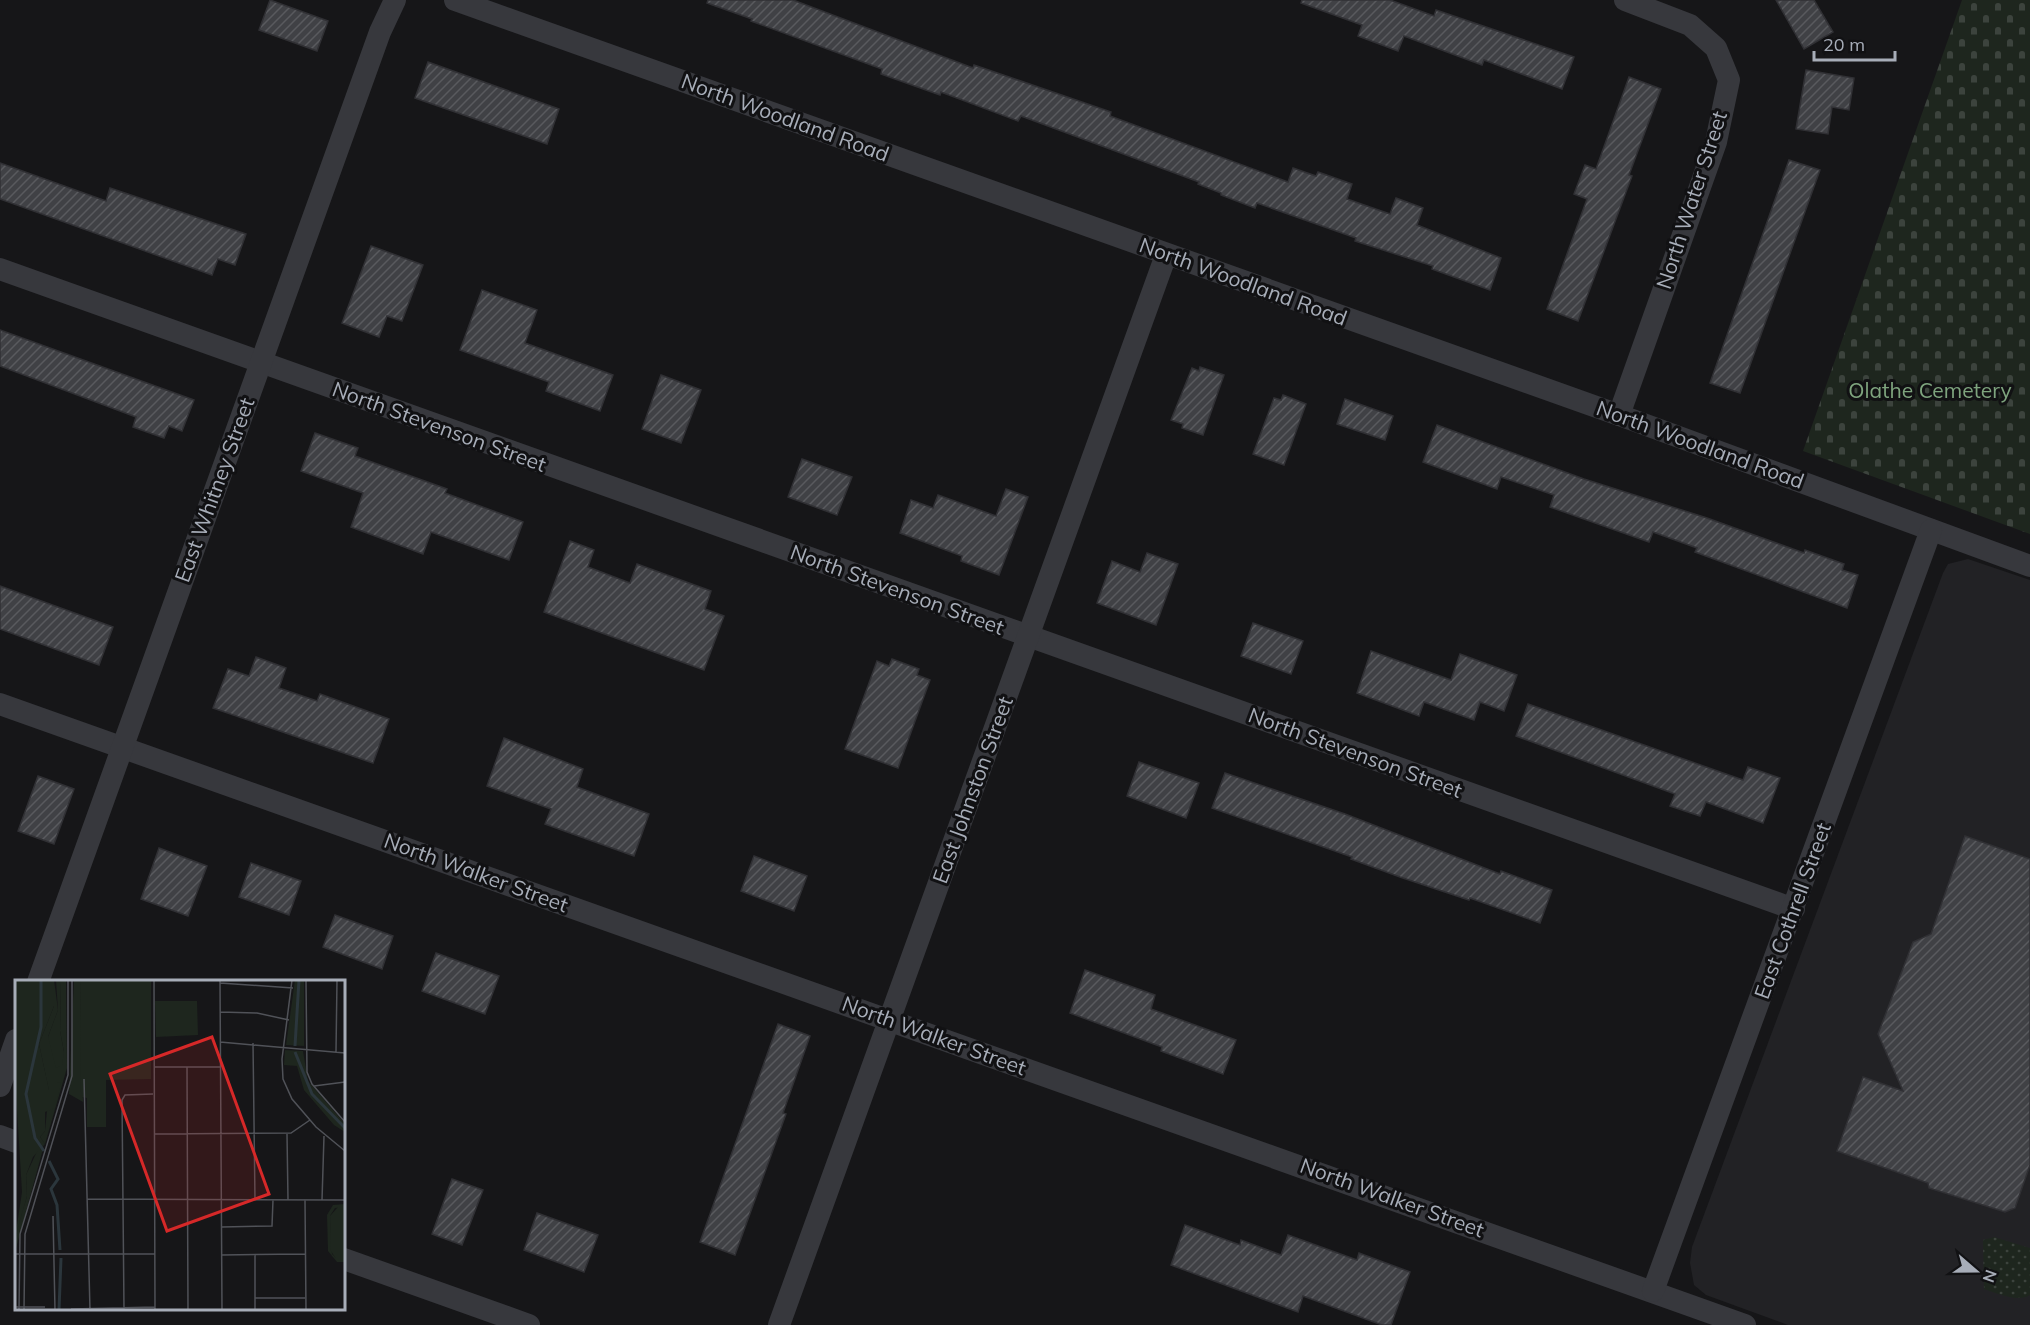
<svg xmlns="http://www.w3.org/2000/svg" width="2030" height="1325" viewBox="0 0 2030 1325" font-family="Mulish,sans-serif">
	<style>
		.built { fill: #222225 }
		.cemetery { fill: url(#cemetery-stones) }
		.park { fill: url(#park-dots) }
		.building { fill: url(#building-hatch); stroke: #303034; stroke-width: 1.5 }
		.lines { fill: none; stroke-linecap: round; stroke-linejoin: round }
		.street { stroke: #37383d; stroke-width: 22 }
		.labels { text-anchor: middle; stroke-width: 6; stroke-linejoin: round; paint-order: stroke }
		.street-label { font-size: 21px; fill: #a7adb8; stroke: #111113 }
		.park-label { font-size: 21px; fill: #7ea47e; stroke: #111113 }
		.inset-river { fill: none; stroke: #2b363c; stroke-width: 3 }
		.inset-road { fill: none; stroke: #505258; stroke-width: 1.5 }
		.view { fill: #d62828; fill-opacity: 0.15; stroke: #d62828; stroke-width: 3 }
		.inset-edge { fill: none; stroke: #a7adb8; stroke-width: 3 }
	</style>
	<defs>
		<pattern id="cemetery-stones" width="16" height="16" patternUnits="userSpaceOnUse" patternTransform="scale(1.5)"><rect width="16" height="16" fill="#1e261e"/><path d="M2 7V4a2 2 0 0 1 4 0v3zM10 15v-3a2 2 0 0 1 4 0v3z" fill="#3c433d"/></pattern>
		<pattern id="park-dots" width="8" height="8" patternUnits="userSpaceOnUse" patternTransform="scale(1.5)"><rect width="8" height="8" fill="#1e261e"/><path d="M2 2h.1M6 6h.1" fill="none" stroke="#3c433d" stroke-width="1.8" stroke-linecap="round"/></pattern>
		<pattern id="building-hatch" width="6" height="6" patternUnits="userSpaceOnUse" patternTransform="scale(1.5)"><rect width="6" height="6" fill="#404145"/><path d="M-1 1l2-2M0 6l6-6M5 7l2-2" fill="none" stroke="#595a5e"/></pattern>
	</defs>
	<rect width="100%" height="100%" fill="#161618"/>
	<!-- built -->
	<polygon class="built" points="1968,559 2030,580 2030,1325 1788,1325 1706,1295 1694,1285 1690,1263 1692,1247 1943,573 1948,564"/>
	<!-- cemetery -->
	<polygon class="cemetery" points="1962,0 2030,0 2030,534 1803,451"/>
	<!-- park -->
	<path class="park" d="M1994,1237L2030,1248V1295C2018,1303 1997,1293 1984,1289L1983,1240Z"/>
	<!-- building -->
	<g class="building">
		<polygon points="270,0 328,21 317,51 259,30"/>
		<polygon points="708,0 793,0 973,68 974,65 1111,112 1110,116 1288,182 1293,168 1316,176 1318,172 1352,184 1347,199 1390,214 1396,198 1423,208 1417,225 1501,258 1490,290 1432,269 1433,266 1355,241 1356,238 1257,203 1255,208 1221,195 1221,193 1198,184 1199,182 1021,116 1018,121 941,92 940,95 881,74 882,69 751,21 752,19 707,3"/>
		<polygon points="1302,0 1390,0 1434,16 1436,10 1574,57 1562,89 1484,60 1482,65 1404,36 1398,51 1358,36 1362,25 1301,3"/>
		<polygon points="1776,0 1814,0 1833,32 1804,49"/>
		<polygon points="428,62 559,109 547,144 415,98"/>
		<polygon points="1806,70 1854,78 1849,110 1832,107 1828,134 1796,129"/>
		<polygon points="1629,77 1661,89 1629,175 1632,176 1578,321 1547,309 1587,199 1574,194 1585,165 1596,169"/>
		<polygon points="1789,160 1820,170 1740,393 1710,383"/>
		<polygon points="0,163 106,201 110,188 246,234 235,265 218,259 212,275 0,199"/>
		<polygon points="371,246 423,265 402,321 387,316 379,337 342,323"/>
		<polygon points="482,290 537,310 525,343 613,375 600,411 546,391 549,382 460,350"/>
		<polygon points="0,330 194,400 182,431 169,426 164,438 133,427 136,417 0,366"/>
		<polygon points="1200,367 1224,375 1203,435 1182,428 1183,424 1171,420 1192,368 1199,371"/>
		<polygon points="661,375 701,390 681,443 642,429"/>
		<polygon points="1283,395 1306,404 1284,465 1253,454 1274,398 1281,400"/>
		<polygon points="1345,399 1393,416 1385,440 1337,424"/>
		<polygon points="1437,425 1584,479 1707,518 1804,553 1805,550 1844,564 1842,570 1858,575 1847,608 1695,552 1697,548 1653,532 1649,542 1550,507 1554,495 1501,477 1497,489 1423,462"/>
		<polygon points="315,433 358,448 355,456 447,489 445,493 523,522 509,560 431,532 423,554 351,527 363,493 301,471"/>
		<polygon points="802,459 852,477 837,515 788,497"/>
		<polygon points="1006,489 1028,497 999,575 961,561 962,556 900,533 911,500 933,508 938,495 996,516"/>
		<polygon points="570,541 594,550 588,567 630,583 637,564 711,591 705,609 724,616 704,670 544,612"/>
		<polygon points="1147,553 1178,564 1156,625 1097,603 1112,561 1140,572"/>
		<polygon points="0,586 113,627 99,665 0,629"/>
		<polygon points="1253,623 1303,641 1291,674 1241,656"/>
		<polygon points="1371,651 1451,680 1460,654 1517,675 1504,711 1480,702 1474,720 1424,702 1419,716 1357,693"/>
		<polygon points="256,657 286,668 279,688 317,701 320,694 389,719 373,763 213,708 228,669 249,676"/>
		<polygon points="892,659 919,669 917,675 930,680 898,768 845,749 877,661 889,666"/>
		<polygon points="1528,704 1743,780 1748,767 1780,778 1763,823 1706,802 1700,816 1670,806 1675,794 1516,736"/>
		<polygon points="504,738 583,769 577,787 649,814 634,856 545,824 551,809 487,786"/>
		<polygon points="1139,762 1199,783 1186,818 1127,796"/>
		<polygon points="1225,773 1345,814 1500,874 1501,871 1552,890 1540,923 1470,898 1469,900 1400,877 1351,859 1352,857 1212,808"/>
		<polygon points="38,776 74,789 54,844 18,831"/>
		<polygon points="1965,836 2030,859 2030,1165 2015,1208 2005,1212 1929,1188 1928,1183 1837,1151 1863,1077 1903,1091 1878,1034 1913,942 1931,934"/>
		<polygon points="159,848 207,866 188,916 141,899"/>
		<polygon points="754,856 807,876 794,911 741,891"/>
		<polygon points="251,863 301,881 289,915 239,897"/>
		<polygon points="335,915 393,936 382,969 323,947"/>
		<polygon points="436,953 499,976 485,1014 422,991"/>
		<polygon points="1085,970 1155,995 1151,1009 1236,1040 1223,1074 1161,1051 1162,1047 1070,1013"/>
		<polygon points="778,1024 810,1036 783,1113 786,1114 735,1255 700,1242"/>
		<polygon points="452,1179 483,1190 462,1245 432,1234"/>
		<polygon points="537,1213 598,1235 584,1272 524,1250"/>
		<polygon points="1185,1225 1240,1245 1241,1240 1281,1255 1288,1235 1357,1260 1359,1253 1410,1272 1391,1325 1382,1325 1303,1296 1298,1312 1171,1265"/>
	</g>
	<g class="lines">
		<!-- street -->
		<g class="street">
			<polyline points="455,0 1619,415 2030,566"/>
			<polyline points="0,269 1794,909"/>
			<polyline points="1619,415 1716,142 1729,80 1716,48 1690,25 1625,0"/>
			<polyline points="0,704 1745,1325"/>
			<polyline points="38,982 380,32 395,0"/>
			<polyline points="0,1086 16,1040"/>
			<polyline points="0,1136 16,1142"/>
			<polyline points="344,1259 529,1325"/>
			<polyline points="1653,1291 1931,530"/>
			<polyline points="779,1325 1166,255"/>
		</g>
	</g>
	<g class="labels">
		<!-- street labels -->
		<g class="street-label">
			<text transform="translate(785 118) rotate(20)" y="7">North Woodland Road</text>
			<text transform="translate(1692 200) rotate(-72)" y="7">North Water Street</text>
			<text transform="translate(1243 282) rotate(20)" y="7">North Woodland Road</text>
			<text transform="translate(439 427) rotate(20)" y="7">North Stevenson Street</text>
			<text transform="translate(1700 445) rotate(20)" y="7">North Woodland Road</text>
			<text transform="translate(215 490) rotate(-70)" y="7">East Whitney Street</text>
			<text transform="translate(897 590) rotate(20)" y="7">North Stevenson Street</text>
			<text transform="translate(1355 753) rotate(20)" y="7">North Stevenson Street</text>
			<text transform="translate(973 790) rotate(-70)" y="7">East Johnston Street</text>
			<text transform="translate(476 873) rotate(20)" y="7">North Walker Street</text>
			<text transform="translate(1793 911) rotate(-70)" y="7">East Cothrell Street</text>
			<text transform="translate(934 1036) rotate(20)" y="7">North Walker Street</text>
			<text transform="translate(1392 1198) rotate(20)" y="7">North Walker Street</text>
		</g>
		<!-- park labels -->
		<g class="park-label">
			<text x="1930" y="398">Olathe Cemetery</text>
		</g>
	</g>
	<!-- overview -->
	<g transform="translate(15 980)">
		<rect width="330" height="330" fill="#161618"/>
		<path d="M39,0L43,30L33,57L49,72L45,51L46,0H51L52,88L30,164L25,157L30,151L34,111L24,64L39,26ZM59,0H65L68,122L54,114ZM25,165L28,169L0,272L2,248L12,216L11,195ZM330,224V227L320,228L315,236L317,274L321,278V273H330V282H322L313,271L312,235L318,225Z" fill="#1e261e"/>
		<path d="M0,0H39V26L24,64L34,110L42,102L46,103L40,128L30,132V151L25,157L30,164L18,177L11,195L12,216L0,258L7,212L0,98ZM41,0H46L45,51L49,72L47,85L41,88L33,57L43,30Z" fill="#1e261e"/>
		<path d="M65,0H136V99L91,100V147H72V118L67,117L66,112Z" fill="#1e261e"/>
		<path d="M280,0H289V66L271,65ZM140,21H182L183,55L141,57ZM270,70L288,71L293,101L330,144V152L319,145L289,110L282,86L269,85ZM323,227H330V273H321V279L316,271L315,236Z" fill="#1e261e"/>
		<path class="inset-river" d="M26,0V47L11,114L20,158L29,171M280,66L284,0M280,72L297,114L330,148M34,181L43,199L36,209L42,225L45,270M44,330L46,278"/>
		<path class="inset-road" d="M139,0L140,330M205,0L207,330M277,0L267,79L268,99L277,119L301,147L330,171M291,0L292,92L297,104L330,142M205,3L278,8M205,32L242,33L274,40M205,62L330,73M238,63L240,220M321,72L322,0M139,87H205M172,87L173,330M69,99L75,330M299,106L330,102M139,154L276,153L295,140M272,154L273,220M72,219L330,220M290,220L291,330M307,220L309,156M38,236L40,330M207,247L257,246L258,220M0,274H140M240,274V330M207,275L290,274M240,318H290M0,327H30M56,329L140,327M4,330L5,254L53,95V0M9,330L10,254L57,96V0M109,330L107,120L110,115L138,114"/>
		<path class="view" d="M197,57L254,214L152,251L95,94Z"/>
		<rect width="330" height="330" class="inset-edge"/>
	</g>
	<!-- north arrow -->
	<g transform="translate(1976 1271) rotate(110)" stroke="#111113" stroke-width="4.5" paint-order="stroke">
	<path d="M0-4.5L10 22L0 15L-10 22Z" fill="#a7adb8"/>
	<text y="-9" font-size="16" font-weight="bold" text-anchor="middle" fill="#a7adb8">N</text>
	</g>
	<!-- scale -->
	<path d="M1814 51v9h81v-9" fill="none" stroke="#a7adb8" stroke-width="3"/>
	<text x="1823" y="51" font-size="18" fill="#a7adb8" stroke="#111113" stroke-width="4.5" paint-order="stroke">20 m</text>
</svg>
